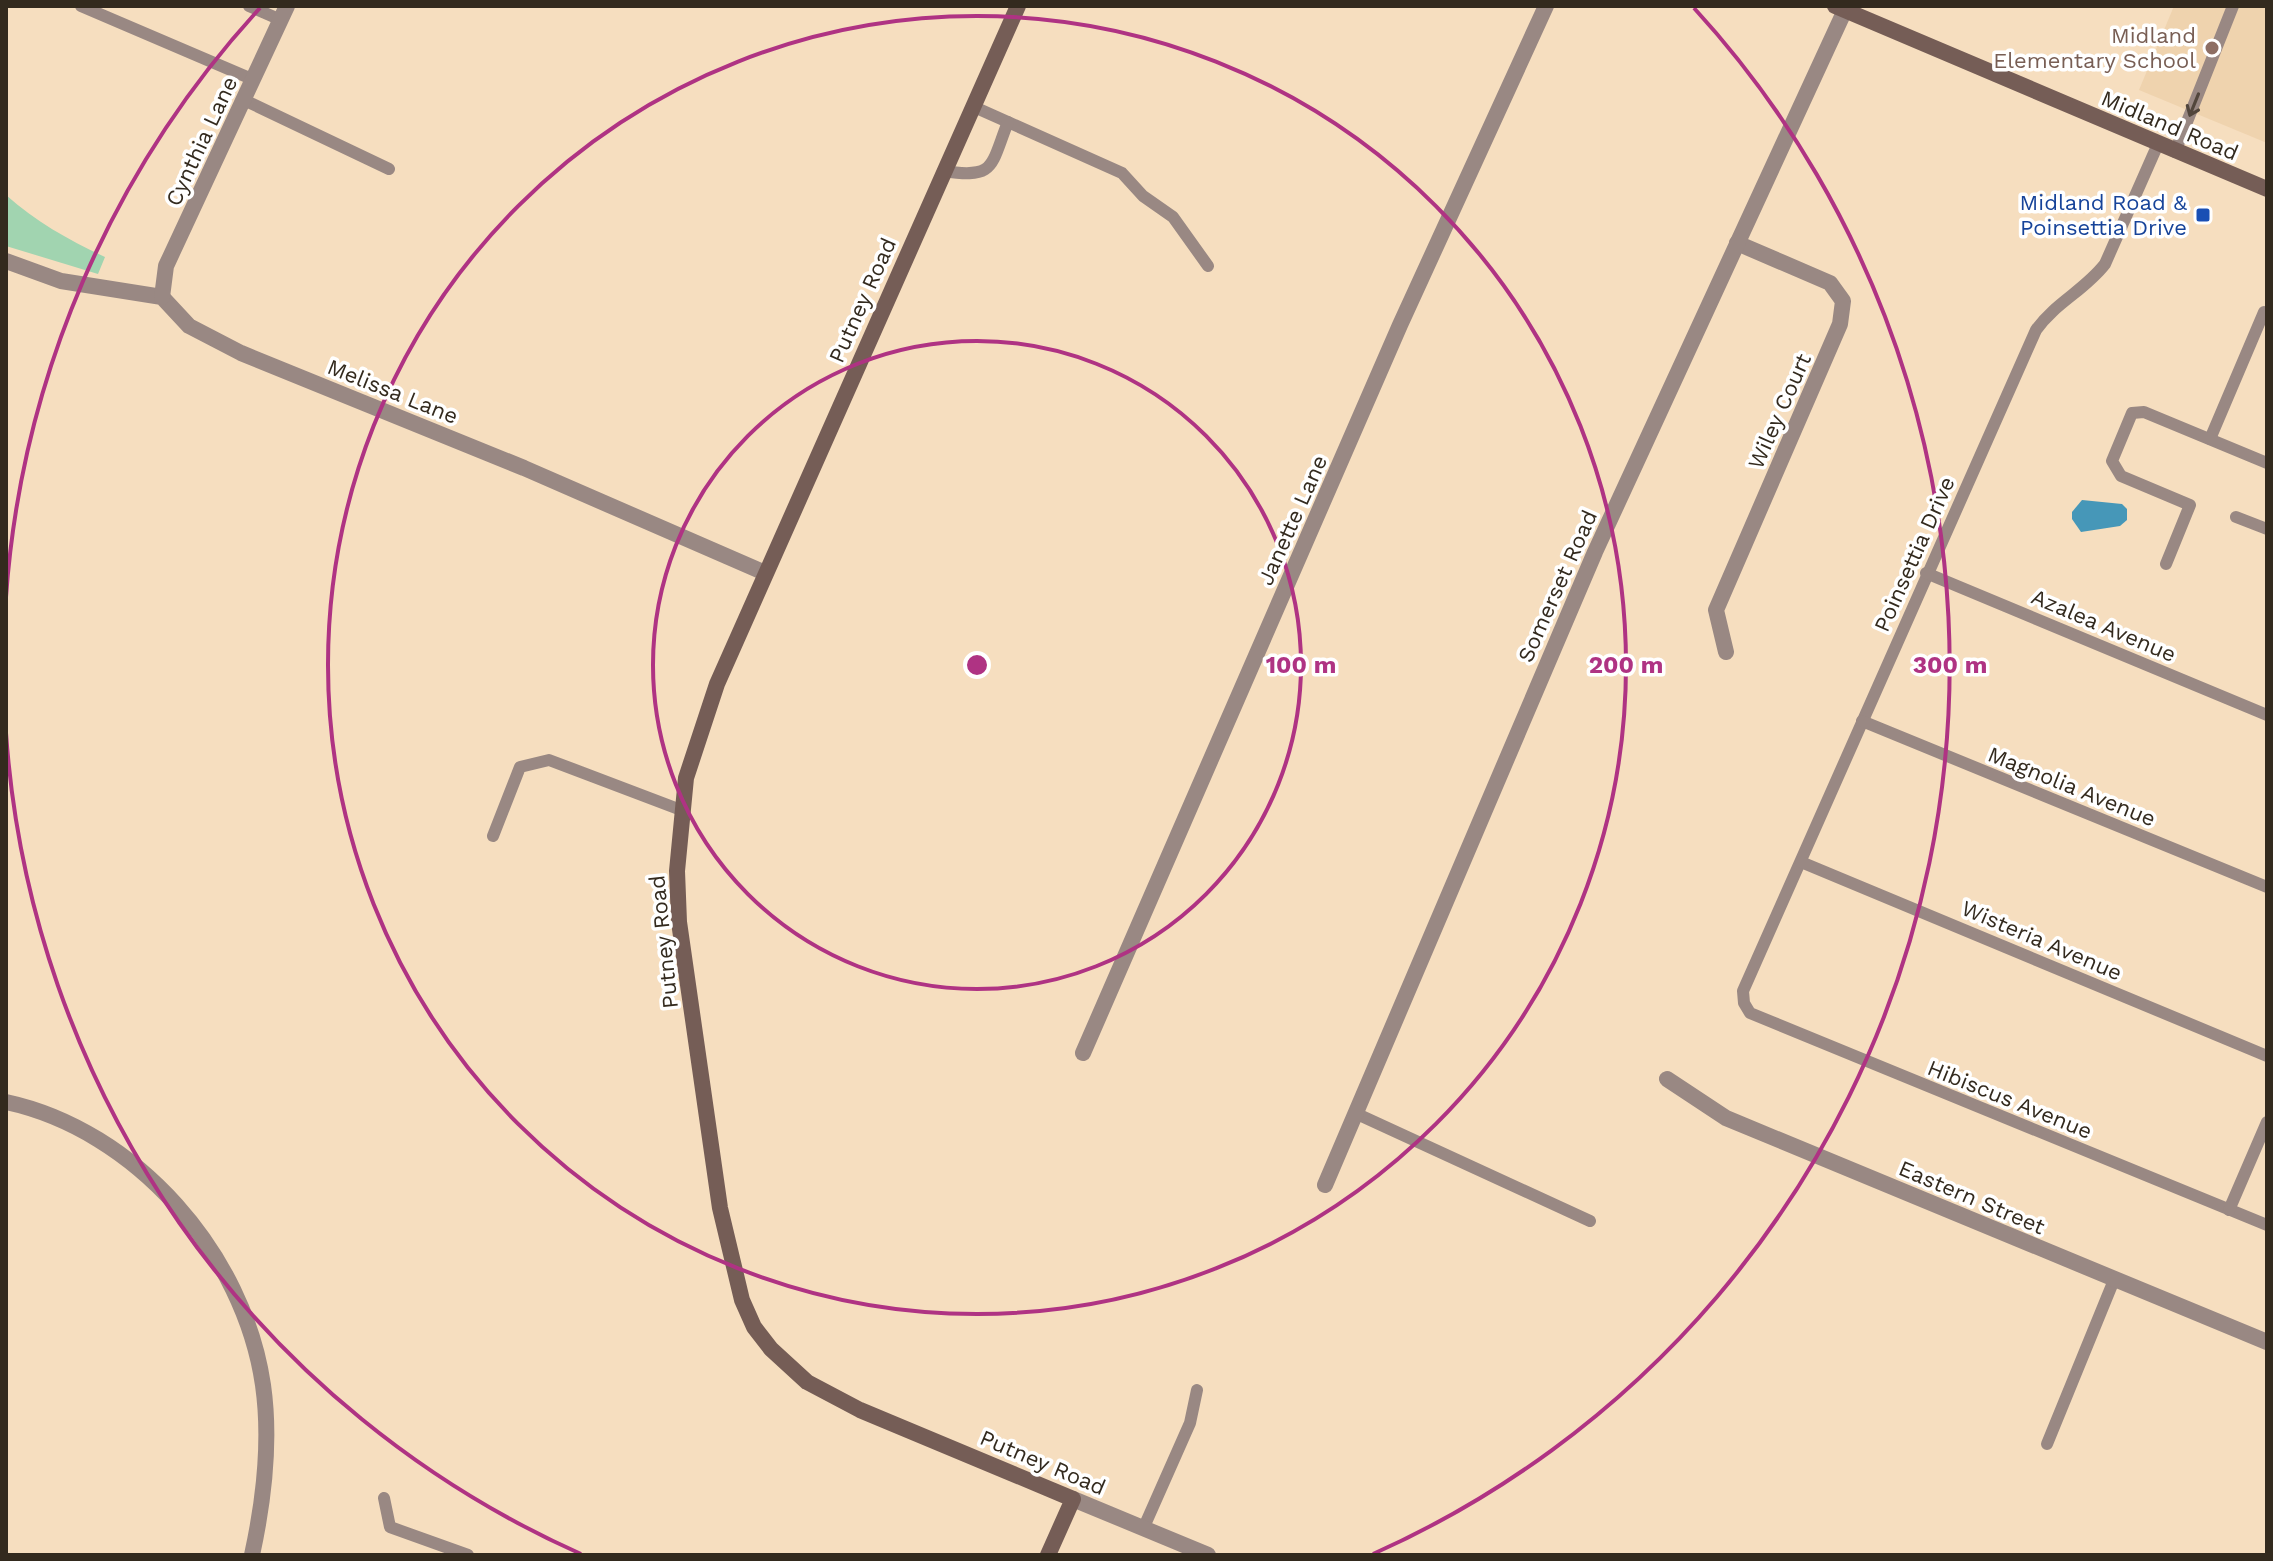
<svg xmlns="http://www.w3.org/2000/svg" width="2273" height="1561" viewBox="0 0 2273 1561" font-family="'Work Sans',sans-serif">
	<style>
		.built { fill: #efd3ae }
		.green { fill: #a1d4b0 }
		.water { fill: #4697b8 }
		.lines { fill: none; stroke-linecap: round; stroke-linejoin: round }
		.lane { stroke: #998883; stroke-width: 12 }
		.street { stroke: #998883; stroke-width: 16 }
		.secondary { stroke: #755d56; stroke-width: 16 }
		.oneway { stroke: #52463c }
		.ring { fill: none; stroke: #af3383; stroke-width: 4 }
		.education-dot { fill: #8d6e63; stroke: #fff; stroke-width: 3 }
		.transit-dot { fill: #1a4fb4; stroke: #fff; stroke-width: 3 }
		.labels { text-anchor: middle; stroke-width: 7; stroke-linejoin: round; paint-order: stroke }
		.education-label { font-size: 22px; fill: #785e54; stroke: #fff; text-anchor: end }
		.street-label { font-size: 22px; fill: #332a1e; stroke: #fff }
		.transit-label { font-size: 22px; fill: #164399; stroke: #fff; text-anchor: end }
		.centre { fill: #af3383; stroke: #fff; stroke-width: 4 }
		.ring-label { font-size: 24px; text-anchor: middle; font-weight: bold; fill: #af3383; stroke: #fff; stroke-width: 7; stroke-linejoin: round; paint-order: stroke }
	</style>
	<rect width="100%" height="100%" fill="#f6debf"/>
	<!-- built -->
	<polygon class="built" points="2174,6 2267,6 2267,143 2139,90"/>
	<!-- green -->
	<path class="green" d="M6,195C36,222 69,240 105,257L98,274L6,246Z"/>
	<!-- water -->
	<polygon class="water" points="2082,500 2122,504 2127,509 2127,520 2120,526 2081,532 2072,519 2072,512"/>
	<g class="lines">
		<!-- lane -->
		<g class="lane">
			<polyline points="81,6 254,80"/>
			<polyline points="249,6 281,20"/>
			<polyline points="244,100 389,169"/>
			<polyline points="972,106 1122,173 1143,196 1173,217 1208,266"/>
			<path d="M2158,144L2105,264C2085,290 2055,303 2036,330L1743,991L1744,1003L1750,1013L2267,1225"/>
			<polyline points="2175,152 2233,6"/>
			<path d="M943,171C996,179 990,167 1008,122"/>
			<polyline points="2210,439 2264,312"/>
			<polyline points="2236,517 2267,529"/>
			<polyline points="2166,564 2190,505 2121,476 2112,461 2132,413 2144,412 2267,463"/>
			<polyline points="1926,573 2267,715"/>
			<polyline points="1862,721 2267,887"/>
			<polyline points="493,836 520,767 549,760 681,810"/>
			<polyline points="1801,862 2267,1056"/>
			<polyline points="1355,1113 1590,1221"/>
			<polyline points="2229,1210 2267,1122"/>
			<polyline points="2047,1444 2114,1280"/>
			<polyline points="384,1498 390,1527 468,1555"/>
			<polyline points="1144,1527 1190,1423 1197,1390"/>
		</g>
		<!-- street -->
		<g class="street">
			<polyline points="6,261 61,281 162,297 189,326 241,353 524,468 765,573"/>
			<polyline points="162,297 166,266 287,6"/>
			<polyline points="1726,652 1716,610 1840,324 1843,301 1830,283 1737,243"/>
			<polyline points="1083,1053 1400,325 1546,6"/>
			<polyline points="1667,1079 1726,1118 2267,1342"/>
			<path d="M6,1102C136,1130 244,1254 263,1385C271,1441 264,1500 252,1555"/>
			<polyline points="1325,1185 1595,552 1845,10"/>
			<polyline points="1073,1499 1208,1555"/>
		</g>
		<!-- secondary -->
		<g class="secondary">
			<polyline points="1018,6 717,684 686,778 677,871 679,922 720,1208 742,1300 754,1327 771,1349 807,1382 860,1410 1073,1499 1048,1555"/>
			<polyline points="1835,6 2267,189"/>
		</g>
	</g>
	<!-- one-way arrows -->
	<defs><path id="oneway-shaft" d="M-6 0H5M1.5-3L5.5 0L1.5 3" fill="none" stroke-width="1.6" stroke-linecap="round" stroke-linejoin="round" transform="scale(2)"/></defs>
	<use class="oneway" href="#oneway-shaft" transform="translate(2194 105) rotate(112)"/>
	<!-- distance rings -->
	<g class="ring">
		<circle cx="977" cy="665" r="324"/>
		<circle cx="977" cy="665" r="649"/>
		<path d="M581 1554A973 973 0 0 1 6 733M6 597A973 973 0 0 1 260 8M1694 8A973 973 0 0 1 1373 1554"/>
	</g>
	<!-- markers -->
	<circle class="education-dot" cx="2212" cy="48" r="8"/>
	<rect class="transit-dot" x="2195" y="207" width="16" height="16" rx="4"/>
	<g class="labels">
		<!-- education labels -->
		<g class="education-label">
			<text x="2196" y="43">Midland<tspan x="2196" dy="25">Elementary School</tspan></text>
		</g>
		<!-- street labels -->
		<g class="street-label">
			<text transform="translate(2170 125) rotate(23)" y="8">Midland Road</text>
			<text transform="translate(201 141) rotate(-65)" y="8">Cynthia Lane</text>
			<text transform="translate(862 300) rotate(-66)" y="8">Putney Road</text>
			<text transform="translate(393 391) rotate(22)" y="8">Melissa Lane</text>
			<text transform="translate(1779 411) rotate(-66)" y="8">Wiley Court</text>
			<text transform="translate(1292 520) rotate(-66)" y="8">Janette Lane</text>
			<text transform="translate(1914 554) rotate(-66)" y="8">Poinsettia Drive</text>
			<text transform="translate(1557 586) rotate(-66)" y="8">Somerset Road</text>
			<text transform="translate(2104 625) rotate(23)" y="8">Azalea Avenue</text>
			<text transform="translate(2072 786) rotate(22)" y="8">Magnolia Avenue</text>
			<text transform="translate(2042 940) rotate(23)" y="8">Wisteria Avenue</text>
			<text transform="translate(663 942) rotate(-96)" y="8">Putney Road</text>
			<text transform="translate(2010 1099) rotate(22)" y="8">Hibiscus Avenue</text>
			<text transform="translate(1972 1197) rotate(23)" y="8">Eastern Street</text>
			<text transform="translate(1043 1462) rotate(23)" y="8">Putney Road</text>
		</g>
		<!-- transit labels -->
		<g class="transit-label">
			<text x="2187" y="210">Midland Road &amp;<tspan x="2187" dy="25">Poinsettia Drive</tspan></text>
		</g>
	</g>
	<circle cx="977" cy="665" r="12" class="centre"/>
	<g class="ring-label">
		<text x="1301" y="673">100 m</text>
		<text x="1626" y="673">200 m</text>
		<text x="1950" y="673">300 m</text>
	</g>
	<!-- border -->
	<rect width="2273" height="1561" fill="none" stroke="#332a1e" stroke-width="16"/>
</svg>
